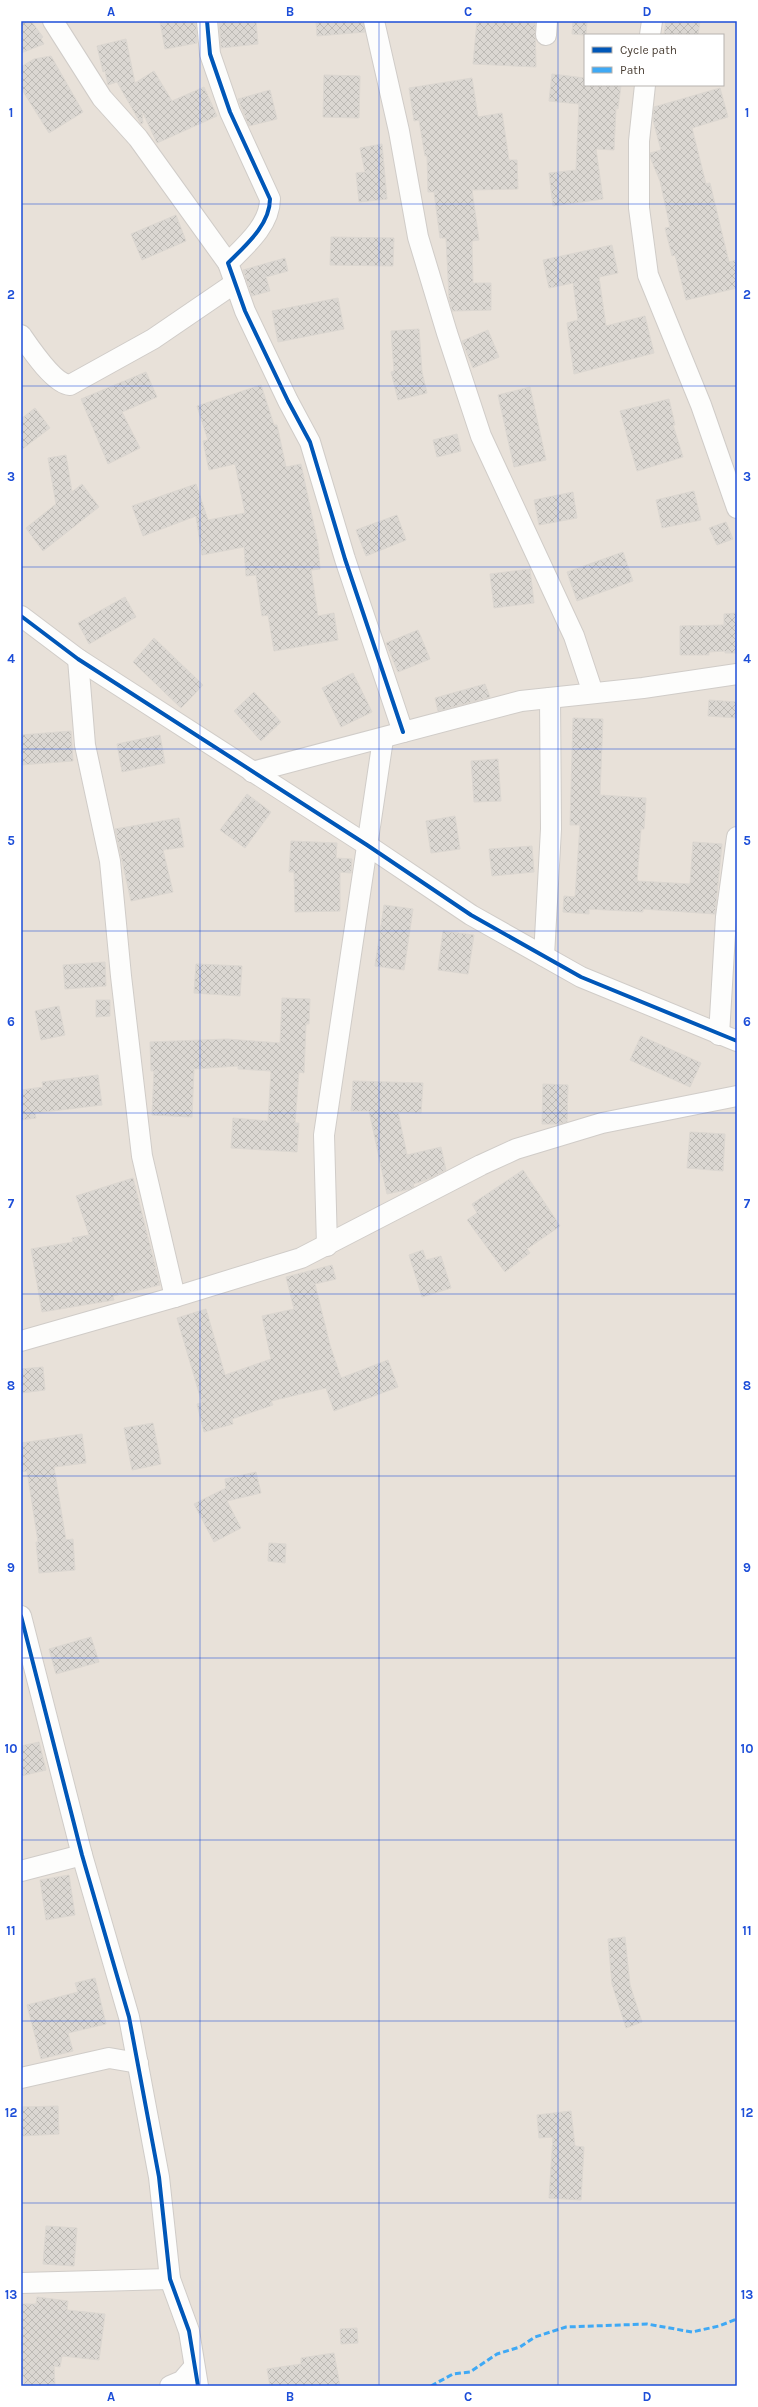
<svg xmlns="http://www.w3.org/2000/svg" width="758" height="2407" viewBox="0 0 758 2407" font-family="Karla,sans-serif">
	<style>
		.residential { fill: #e8e1d9; fill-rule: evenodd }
		.building { fill: url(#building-cross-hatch); stroke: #dcd7d1 }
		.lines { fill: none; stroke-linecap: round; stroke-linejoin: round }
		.street-casing { stroke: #d0ccc8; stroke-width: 22 }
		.street { stroke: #fdfdfc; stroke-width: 20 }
		.quiet { stroke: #3fa9f5; stroke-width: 3; stroke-dasharray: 6 3; stroke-linecap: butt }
		.cycleway-casing { stroke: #fff; stroke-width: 6 }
		.cycleway { stroke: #0057b8; stroke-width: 4 }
		.grid { fill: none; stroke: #1d4ed8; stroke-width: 1; stroke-opacity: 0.55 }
		.neatline { fill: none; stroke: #1d4ed8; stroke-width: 1.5 }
		.grid-label { font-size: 13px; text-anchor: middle; font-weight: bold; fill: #1d4ed8 }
	</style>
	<defs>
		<pattern id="building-cross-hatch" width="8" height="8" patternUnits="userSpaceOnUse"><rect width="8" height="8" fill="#dbd7d2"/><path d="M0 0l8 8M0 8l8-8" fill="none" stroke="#bdbab5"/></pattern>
	</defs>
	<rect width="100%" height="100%" fill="#f3f0ec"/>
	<!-- residential -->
	<path class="residential" d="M21,21H737V2386H21ZM585,35H723V85H585Z"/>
	<!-- building -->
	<g class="building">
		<polygon points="21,21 31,21 43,37 41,39 44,44 21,53"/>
		<polygon points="167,21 196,21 197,43 165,49 160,22"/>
		<polygon points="219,21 256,21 258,44 221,48"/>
		<polygon points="316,21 363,21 365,32 317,36"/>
		<polygon points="477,21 535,21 536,67 473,64"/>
		<polygon points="573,21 587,21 586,35 572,34"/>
		<polygon points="666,21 700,21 698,35 664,35"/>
		<polygon points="126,39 135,83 154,71 172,101 204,87 217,116 157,143 142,111 143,123 141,124 117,82 108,85 105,71 103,72 97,46"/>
		<polygon points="51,56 83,112 49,133 21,88 21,67 34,59"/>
		<polygon points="552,74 585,78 585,85 621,85 618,109 616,108 614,150 596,149 603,199 553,206 549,173 576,170 579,104 549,101"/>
		<polygon points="324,75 360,76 359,118 323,117"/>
		<polygon points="472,78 478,117 502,113 509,160 517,160 518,189 472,190 479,240 472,241 473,283 491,283 491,310 452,311 449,298 446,238 440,238 434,192 428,192 427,155 425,156 419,120 414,121 409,88"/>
		<polygon points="720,88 728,117 692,128 706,184 710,183 729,262 737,260 737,288 686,300 675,255 672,256 665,228 670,227 660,181 650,157 650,153 661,150 653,120 654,107"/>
		<polygon points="270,90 277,119 249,126 238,99"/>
		<polygon points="382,144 387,199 359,202 356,173 365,172 360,148"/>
		<polygon points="176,215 186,241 142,260 131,234"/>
		<polygon points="331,237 394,238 393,266 330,265"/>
		<polygon points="612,245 618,273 599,277 606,326 645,316 654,353 574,374 567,323 578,320 573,283 549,288 543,260"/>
		<polygon points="285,258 288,271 266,277 270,291 252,296 243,270"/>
		<polygon points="338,298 344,329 278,342 272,311"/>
		<polygon points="419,329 422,372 427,393 398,400 391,372 394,371 391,331"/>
		<polygon points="488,330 499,357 473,368 462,341"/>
		<polygon points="146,372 157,397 122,412 140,448 108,464 81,399"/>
		<polygon points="261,385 274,425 277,425 286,467 301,464 318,544 320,569 311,570 318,616 334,613 338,640 274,651 268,615 262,616 256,575 246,576 244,547 202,555 196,516 143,536 132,506 196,484 208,520 245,513 235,464 209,470 203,441 208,440 197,406"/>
		<polygon points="530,387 546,460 514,467 498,395"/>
		<polygon points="669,399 675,425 673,425 683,457 637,471 620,411"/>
		<polygon points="35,408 50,428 21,450 21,419"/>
		<polygon points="457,434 461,451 437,457 433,440"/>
		<polygon points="66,455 72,492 82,484 99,507 43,551 26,528 56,504 48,458"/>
		<polygon points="694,491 701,520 662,528 656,500"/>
		<polygon points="573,492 577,518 539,525 534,500"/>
		<polygon points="397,515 406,540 366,556 356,530"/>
		<polygon points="726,522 733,539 717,545 709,528"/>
		<polygon points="623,552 633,581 577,601 567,572"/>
		<polygon points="530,569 534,603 494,608 490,574"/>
		<polygon points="125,597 136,617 89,644 78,623"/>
		<polygon points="737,613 737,653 725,653 725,651 709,652 709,655 680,655 680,626 724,625 724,614"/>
		<polygon points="418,630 430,659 398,672 386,643"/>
		<polygon points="154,638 203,685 181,708 133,662"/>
		<polygon points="353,673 372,712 341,727 322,688"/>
		<polygon points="485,684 490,697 438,711 435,698"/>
		<polygon points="254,692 281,722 261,741 234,711"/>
		<polygon points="709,700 737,702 737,718 708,716"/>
		<polygon points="573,718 603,719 600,795 646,798 644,829 641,829 637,881 690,884 693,842 722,844 715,914 643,909 643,912 589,909 589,914 563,912 564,896 575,897 580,825 570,825"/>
		<polygon points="71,731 73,761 21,765 21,735"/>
		<polygon points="160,735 165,763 122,772 117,744"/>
		<polygon points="498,759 501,801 474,802 471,761"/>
		<polygon points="247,794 271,812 245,848 220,830"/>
		<polygon points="455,816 460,849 431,853 426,821"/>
		<polygon points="179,818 184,847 163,850 173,892 131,901 115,829"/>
		<polygon points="291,841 337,843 336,858 352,859 351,873 340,872 340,911 295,912 294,872 289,872"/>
		<polygon points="532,846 534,872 492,876 489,849"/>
		<polygon points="384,905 413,909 404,970 375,966"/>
		<polygon points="443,931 474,935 468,974 438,970"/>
		<polygon points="105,962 106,986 65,989 63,965"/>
		<polygon points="196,964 242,966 240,996 194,993"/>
		<polygon points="282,998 310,999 309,1024 306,1024 304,1073 299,1072 295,1123 299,1123 297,1152 231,1148 233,1118 268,1121 271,1071 238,1069 238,1066 194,1069 192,1117 152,1115 154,1071 151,1071 150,1042 227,1039 280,1043"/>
		<polygon points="96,1000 110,1000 110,1016 96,1017"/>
		<polygon points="59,1006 65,1035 41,1040 35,1011"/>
		<polygon points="641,1036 701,1063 690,1087 630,1060"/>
		<polygon points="98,1075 102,1105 35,1113 36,1118 21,1120 21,1090 43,1087 42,1082"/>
		<polygon points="353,1081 423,1083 421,1113 398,1112 407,1155 441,1147 446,1170 426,1180 413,1184 414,1187 410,1189 387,1194 369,1111 351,1111"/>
		<polygon points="543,1084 568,1085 567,1122 558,1124 542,1124"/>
		<polygon points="690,1132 725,1134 723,1171 687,1168"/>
		<polygon points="523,1170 560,1226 527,1249 530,1253 505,1272 467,1220 477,1213 472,1204"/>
		<polygon points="133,1178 160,1285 113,1296 114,1300 42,1312 31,1249 73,1242 72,1238 89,1235 76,1196"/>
		<polygon points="423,1250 426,1260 441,1256 451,1288 422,1297 409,1255"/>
		<polygon points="332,1265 336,1279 315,1284 330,1345 341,1378 388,1360 398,1387 334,1411 326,1388 271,1401 273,1405 232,1419 233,1424 204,1432 197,1404 202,1403 177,1318 206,1309 225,1375 271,1359 262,1316 294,1309 286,1277"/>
		<polygon points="43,1367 45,1390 21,1393 21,1369"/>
		<polygon points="153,1423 161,1464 132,1470 124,1428"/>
		<polygon points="82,1434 86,1463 54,1467 66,1540 73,1539 75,1570 39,1573 36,1542 38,1542 27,1471 21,1472 21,1443"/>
		<polygon points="256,1472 261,1493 227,1501 241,1528 214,1542 194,1504 226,1488 225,1479"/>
		<polygon points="269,1543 286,1544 285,1563 268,1561"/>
		<polygon points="91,1637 99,1662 56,1674 49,1649"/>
		<polygon points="39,1742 46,1770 21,1776 21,1746"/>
		<polygon points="69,1875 75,1915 46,1920 40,1880"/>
		<polygon points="625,1937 630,1985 642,2022 626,2028 612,1984 608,1939"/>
		<polygon points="95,1978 106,2024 68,2033 73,2051 41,2059 27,2005 78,1992 75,1983"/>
		<polygon points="58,2106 59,2134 21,2136 21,2107"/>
		<polygon points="571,2111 575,2146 584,2147 581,2200 549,2198 553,2137 539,2138 537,2115"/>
		<polygon points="46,2226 77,2228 74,2266 43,2264"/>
		<polygon points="37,2297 68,2301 67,2310 105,2314 99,2360 62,2356 60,2367 54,2366 55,2386 24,2386 24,2377 21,2376 21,2304 36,2304"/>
		<polygon points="357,2328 358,2343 341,2344 340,2329"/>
		<polygon points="334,2353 340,2386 270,2386 267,2369 301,2364 301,2358"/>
	</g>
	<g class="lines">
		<defs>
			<g id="street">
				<polyline points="53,21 102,98 138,138 228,263"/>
				<path d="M207,21L210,54L230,112L270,199C270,225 245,246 228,263L245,311L288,401L310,442L345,559L403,732"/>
				<polyline points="374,21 399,131 418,237 447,333 481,436 574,636 593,693"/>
				<polyline points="546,35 547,21"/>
				<polyline points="650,35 652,21"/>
				<polyline points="645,85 639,141 639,208 648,275 701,405 737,508"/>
				<path d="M21,335C30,348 54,384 70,385L153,339L235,283"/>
				<polyline points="21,616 78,659 367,845 471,915 581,977 737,1041"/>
				<polyline points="78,659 85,745 110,861 121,976 142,1156 175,1297"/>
				<polyline points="252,772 521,701 643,688 737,674"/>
				<polyline points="544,956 551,829 550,698"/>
				<polyline points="719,1035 726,917 737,837"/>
				<polyline points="327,1246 324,1135 383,739"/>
				<polyline points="21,1341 175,1297 301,1258 481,1165 516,1149 602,1123 737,1096"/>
				<polyline points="21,1616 82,1855 129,2017 159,2177 170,2279 189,2331 198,2386"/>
				<polyline points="21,1871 82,1855"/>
				<polyline points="21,2078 109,2058 138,2063"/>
				<polyline points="21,2283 170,2279"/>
				<polyline points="170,2386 182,2381 194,2367"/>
			</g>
		</defs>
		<!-- street casing -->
		<use href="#street" class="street-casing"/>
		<!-- street -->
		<use href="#street" class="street"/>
		<!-- quiet -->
		<polyline class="quiet" points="431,2386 453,2374 470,2372 497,2354 520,2347 535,2337 566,2327 647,2324 692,2332 719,2326 737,2319"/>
		<defs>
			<g id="cycleway">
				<path d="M207,21L210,54L230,112L270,199C270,225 245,246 228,263L245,311L288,401L310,442L345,559L403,732"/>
				<polyline points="21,616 78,659 367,845 471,915 581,977 737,1041"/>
				<polyline points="21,1616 82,1855 129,2017 159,2177 170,2279 189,2331 198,2386"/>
			</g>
		</defs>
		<!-- cycleway casing -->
		<use href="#cycleway" class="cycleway-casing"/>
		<!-- cycleway -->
		<use href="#cycleway" class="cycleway"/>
	</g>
	<!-- grid -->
	<path class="grid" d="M200,21V2386M379,21V2386M558,21V2386M21,204H737M21,386H737M21,567H737M21,749H737M21,931H737M21,1113H737M21,1294H737M21,1476H737M21,1658H737M21,1840H737M21,2021H737M21,2203H737"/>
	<!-- border -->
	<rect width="758" height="2407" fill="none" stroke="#ffffff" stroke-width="44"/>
	<!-- legend -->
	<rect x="584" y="34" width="140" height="52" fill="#ffffff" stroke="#b7b3af"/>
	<rect x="592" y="47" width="20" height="6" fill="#0057b8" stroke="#b7b3af"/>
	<text x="620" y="54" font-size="12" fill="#4b4036">Cycle path</text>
	<rect x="592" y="67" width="20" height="6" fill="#3fa9f5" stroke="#b7b3af"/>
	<text x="620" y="74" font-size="12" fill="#4b4036">Path</text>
	<rect x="22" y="22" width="714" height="2363" class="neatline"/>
	<g class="grid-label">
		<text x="111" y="16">A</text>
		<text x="290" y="16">B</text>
		<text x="468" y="16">C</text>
		<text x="647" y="16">D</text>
		<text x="11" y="117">1</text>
		<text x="747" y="117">1</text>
		<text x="11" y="299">2</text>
		<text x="747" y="299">2</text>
		<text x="11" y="481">3</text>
		<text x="747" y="481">3</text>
		<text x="11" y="663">4</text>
		<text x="747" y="663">4</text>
		<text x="11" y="845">5</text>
		<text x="747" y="845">5</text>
		<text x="11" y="1026">6</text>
		<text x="747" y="1026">6</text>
		<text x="11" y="1208">7</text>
		<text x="747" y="1208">7</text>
		<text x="11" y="1390">8</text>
		<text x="747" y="1390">8</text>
		<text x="11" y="1572">9</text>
		<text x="747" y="1572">9</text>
		<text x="11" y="1753">10</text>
		<text x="747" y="1753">10</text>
		<text x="11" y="1935">11</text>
		<text x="747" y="1935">11</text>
		<text x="11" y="2117">12</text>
		<text x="747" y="2117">12</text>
		<text x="11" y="2299">13</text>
		<text x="747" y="2299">13</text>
		<text x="111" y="2401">A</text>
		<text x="290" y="2401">B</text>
		<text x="468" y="2401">C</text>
		<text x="647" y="2401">D</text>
	</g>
</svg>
